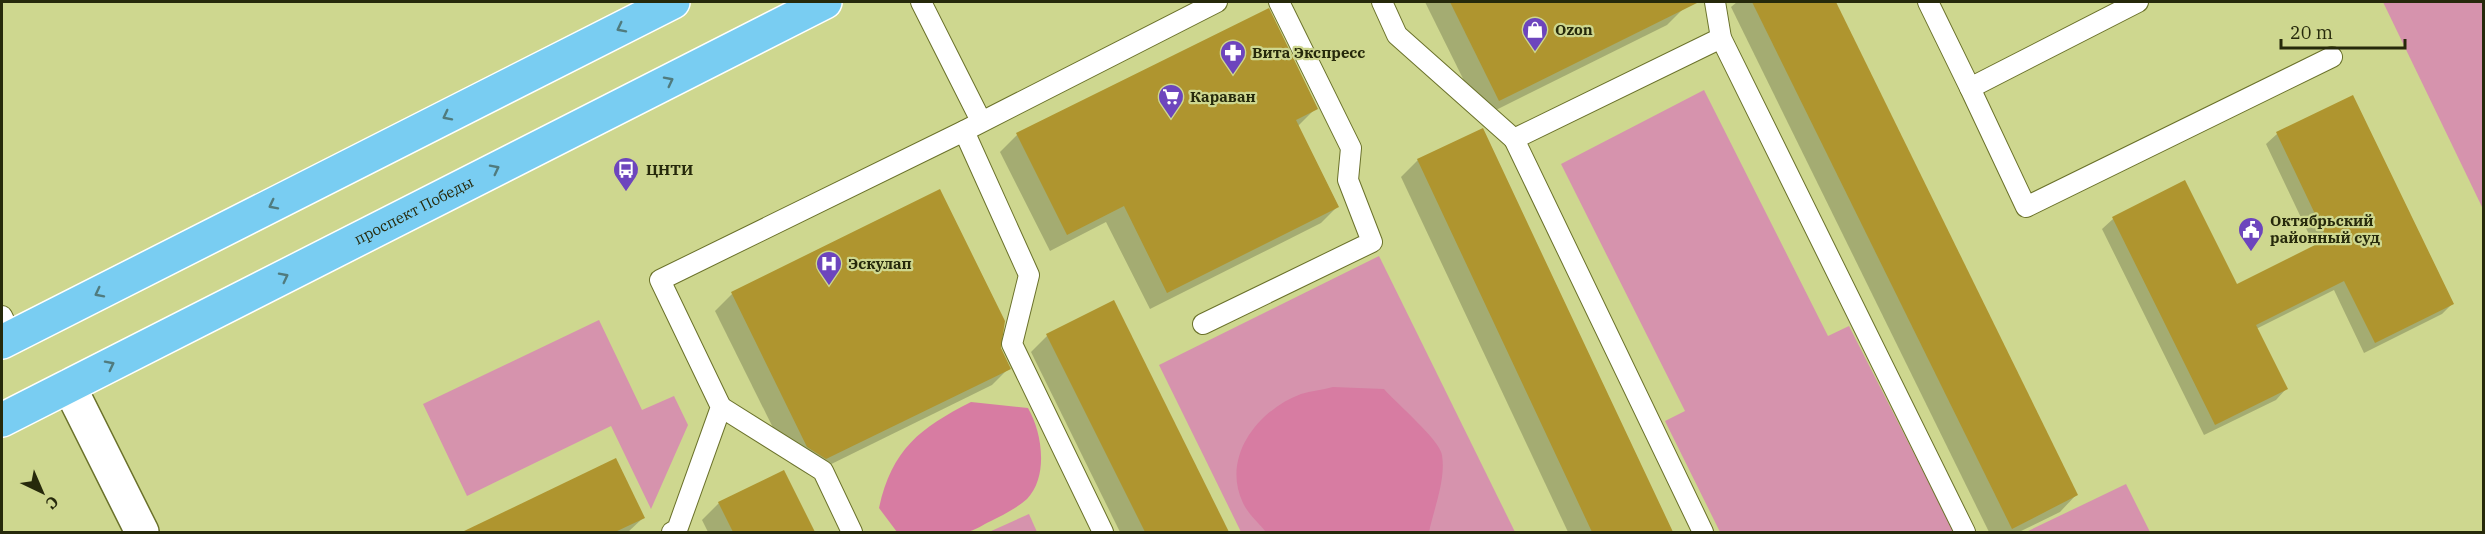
<svg xmlns="http://www.w3.org/2000/svg" width="2485" height="534" viewBox="0 0 2485 534" font-family="'IBM Plex Serif',serif">
	<style>
		.green { fill: #d693ad }
		.forest { fill: #d77ca2 }
		.shadow { fill: #0003 }
		.building { fill: #af952f }
		.lines { fill: none; stroke-linecap: round; stroke-linejoin: round }
		.lane-casing { stroke: #6a712a; stroke-width: 22 }
		.street-casing { stroke: #6a712a; stroke-width: 36 }
		.primary-casing { stroke: #fff; stroke-width: 36 }
		.lane { stroke: #fff; stroke-width: 20 }
		.street { stroke: #fff; stroke-width: 33 }
		.primary { stroke: #79cdf2; stroke-width: 33 }
		.oneway { stroke: #507b7e }
		.labels { text-anchor: middle; stroke-width: 4.5; stroke-linejoin: round; paint-order: stroke }
		.poi-label { font-size: 15px; font-weight: bold; fill: #26290b; stroke: #ced78f; text-anchor: start }
		.street-label { font-size: 15px; fill: #26290b; stroke: #ced78f }
	</style>
	<rect width="100%" height="100%" fill="#ced78f"/>
	<!-- green -->
	<g class="green">
		<polygon points="2383,2 2483,2 2483,209"/>
		<polygon points="1704,90 1828,336 1849,326 1954,532 1720,532 1665,421 1685,411 1561,164"/>
		<polygon points="1379,256 1515,532 1241,532 1159,365"/>
		<polygon points="599,320 642,410 674,396 688,425 651,509 611,426 467,496 423,404"/>
		<polygon points="2126,484 2150,532 2026,532"/>
		<polygon points="1029,514 1037,532 989,532"/>
	</g>
	<!-- forest -->
	<g class="forest">
		<path d="M1333,387L1384,389C1396,403 1440,440 1442,455C1446,480 1434,508 1429,532H1266C1259,523 1248,514 1243,503C1221,457 1258,410 1301,394C1311,391 1322,390 1333,387Z"/>
		<path d="M971,402L1028,408C1042,432 1049,476 1027,499C1017,508 1003,515 991,521C984,524 975,531 966,532C945,534 919,533 897,532L879,508C892,449 920,428 971,402Z"/>
	</g>
	<!-- shadow -->
	<g class="shadow">
		<polygon points="1425,2 1681,2 1684,8 1667,25 1482,117"/>
		<polygon points="1737,2 1834,2 2076,495 2060,512 2019,532 1989,532 1731,7"/>
		<polygon points="2352,97 2452,304 2442,314 2364,353 2334,290 2256,329 2286,389 2276,400 2204,435 2102,229 2113,219 2184,182 2236,286 2315,247 2266,144 2277,134"/>
		<polygon points="1316,108 1298,126 1338,206 1321,223 1150,309 1106,222 1050,251 1000,152 1017,135"/>
		<polygon points="1482,130 1671,532 1568,532 1401,177 1418,160"/>
		<polygon points="732,294 999,349 1009,368 992,385 809,475 791,464 715,311"/>
		<polygon points="1113,302 1228,532 1120,532 1031,352 1047,336"/>
		<polygon points="616,460 643,518 628,532 465,532"/>
		<polygon points="783,472 813,532 708,532 702,520 719,503"/>
	</g>
	<!-- building -->
	<g class="building">
		<polygon points="1450,2 1699,2 1499,101"/>
		<polygon points="1752,2 1836,2 2078,495 2012,529"/>
		<polygon points="1269,8 1318,109 1296,120 1339,207 1167,293 1124,206 1067,235 1016,133"/>
		<polygon points="2353,95 2454,304 2375,343 2344,281 2256,325 2288,389 2215,425 2112,217 2185,180 2237,284 2327,239 2276,132"/>
		<polygon points="1483,128 1543,256 1673,532 1592,532 1417,159"/>
		<polygon points="940,189 1005,321 1001,348 1011,369 826,459 807,447 731,292"/>
		<polygon points="1114,300 1229,532 1145,532 1046,334"/>
		<polygon points="616,458 645,518 615,532 462,532"/>
		<polygon points="784,470 815,532 733,532 718,502"/>
	</g>
	<g class="lines">
		<defs>
			<g id="lane">
				<polyline points="921,2 981,121"/>
				<polyline points="1382,2 1397,35 1514,139"/>
				<polyline points="1715,2 1721,38 1965,532"/>
				<polyline points="1928,2 1970,88 2138,2"/>
				<polyline points="1970,88 2026,207 2332,57"/>
				<polyline points="964,131 1029,275 1012,344 1103,532"/>
				<polyline points="2,316 12,337"/>
				<polyline points="1203,324 1372,242 1348,180 1351,148 1279,2"/>
				<polyline points="721,407 823,471 852,532"/>
				<polyline points="672,532 677,530 721,407 660,280 964,131 1217,2"/>
				<polyline points="1703,532 1514,139 1721,38"/>
			</g>
			<polyline id="street" points="69,386 142,532"/>
			<g id="primary">
				<polyline points="2,342 673,2"/>
				<path id="s1" d="M2,420L825,2"/>
			</g>
		</defs>
		<!-- lane casing -->
		<use href="#lane" class="lane-casing"/>
		<!-- street casing -->
		<use href="#street" class="street-casing"/>
		<!-- primary casing -->
		<use href="#primary" class="primary-casing"/>
		<!-- lane -->
		<use href="#lane" class="lane"/>
		<!-- street -->
		<use href="#street" class="street"/>
		<!-- primary -->
		<use href="#primary" class="primary"/>
	</g>
	<!-- one-way arrows -->
	<defs><path id="oneway-chevron" d="M-2-3.5L2.5 0L-2 3.5" fill="none" stroke-width="1.6" stroke-linecap="round" stroke-linejoin="round" transform="scale(1.5)"/></defs>
	<g class="oneway">
		<use href="#oneway-chevron" transform="translate(621 28) rotate(153)"/>
		<use href="#oneway-chevron" transform="translate(669 81) rotate(-27)"/>
		<use href="#oneway-chevron" transform="translate(447 116) rotate(153)"/>
		<use href="#oneway-chevron" transform="translate(495 169) rotate(-27)"/>
		<use href="#oneway-chevron" transform="translate(273 205) rotate(153)"/>
		<use href="#oneway-chevron" transform="translate(284 277) rotate(-27)"/>
		<use href="#oneway-chevron" transform="translate(99 293) rotate(153)"/>
		<use href="#oneway-chevron" transform="translate(110 365) rotate(-27)"/>
	</g>
	<!-- icons -->
	<defs>
		<symbol id="shop-pin" viewBox="-11 -11 22 30"><path d="M0 17L-7.5 6A9.5 9.5 0 1 1 7.5 6Z" fill="#6d45bd" stroke="#ced78f"/><path d="M-5-2.5h2.3a2.7 3.5 0 0 1 5.4 0H5L5.5 6h-11ZM-1.5-2.5h3a1.5 2.3 0 0 0-3 0Z" fill="#fff"/></symbol>
		<symbol id="pharmacy-pin" viewBox="-11 -11 22 30"><path d="M0 17L-7.5 6A9.5 9.5 0 1 1 7.5 6Z" fill="#6d45bd" stroke="#ced78f"/><path d="M-2-6h4v4h4v4h-4v4h-4v-4h-4v-4h4Z" fill="#fff"/></symbol>
		<symbol id="supermarket-pin" viewBox="-11 -11 22 30"><path d="M0 17L-7.5 6A9.5 9.5 0 1 1 7.5 6Z" fill="#6d45bd" stroke="#ced78f"/><path d="M-6-5.5h2.5l.6 2H6L4.5 2H-2.5L-4.4-4H-6ZM-1.5 3.2a1.3 1.3 0 1 0 .1 0ZM3 3.2a1.3 1.3 0 1 0 .1 0Z" fill="#fff"/></symbol>
		<symbol id="bus-pin" viewBox="-11 -11 22 30"><path d="M0 17L-7.5 6A9.5 9.5 0 1 1 7.5 6Z" fill="#6d45bd" stroke="#ced78f"/><path d="M-5-6H5V4H4V6H2V4H-2V6H-4V4H-5ZM-3.5-4V0h7V-4ZM-3.5 1.2v1.5H-2V1.2ZM2 1.2v1.5H3.5V1.2Z" fill="#fff"/></symbol>
		<symbol id="civic-pin" viewBox="-11 -11 22 30"><path d="M0 17L-7.5 6A9.5 9.5 0 1 1 7.5 6Z" fill="#6d45bd" stroke="#ced78f"/><path d="M-.6-6.5H3V-4.5H.6V-3L4-1V1h2V6H-6V1h2V-1L-.6-3ZM-1.2 2.5V6h2.4V2.5Z" fill="#fff"/></symbol>
		<symbol id="hospital-pin" viewBox="-11 -11 22 30"><path d="M0 17L-7.5 6A9.5 9.5 0 1 1 7.5 6Z" fill="#6d45bd" stroke="#ced78f"/><path d="M-5-5h3v3.5h4V-5h3V5h-3V1.5h-4V5h-3Z" fill="#fff"/></symbol>
	</defs>
	<g fill-rule="evenodd">
		<use href="#shop-pin" x="1520" y="15" width="30" height="40"/>
		<use href="#pharmacy-pin" x="1218" y="38" width="30" height="40"/>
		<use href="#supermarket-pin" x="1156" y="82" width="30" height="40"/>
		<use href="#bus-pin" x="611" y="155" width="30" height="40"/>
		<use href="#civic-pin" x="2236" y="215" width="30" height="40"/>
		<use href="#hospital-pin" x="814" y="249" width="30" height="40"/>
	</g>
	<g class="labels">
		<!-- poi labels -->
		<g class="poi-label">
			<text x="1555" y="35">Ozon</text>
			<text x="1252" y="58">Вита Экспресс</text>
			<text x="1190" y="102">Караван</text>
			<text x="646" y="175">ЦНТИ</text>
			<text x="2270" y="226">Октябрьский<tspan x="2270" dy="17">районный суд</tspan></text>
			<text x="848" y="269">Эскулап</text>
		</g>
		<!-- street labels -->
		<g class="street-label">
			<text dy="5" stroke="none"><textPath href="#s1" startOffset="462">проспект Победы</textPath></text>
		</g>
	</g>
	<!-- border -->
	<rect width="2485" height="534" fill="none" stroke="#26290b" stroke-width="6"/>
	<!-- north arrow -->
	<g transform="translate(42 492) rotate(136)" stroke="#ced78f" stroke-width="4.5" paint-order="stroke">
	<path d="M0-4.5L10 22L0 15L-10 22Z" fill="#26290b"/>
	<text y="-9" font-size="16" font-weight="bold" text-anchor="middle" fill="#26290b">С</text>
	</g>
	<!-- scale -->
	<path d="M2281 39v9h124v-9" fill="none" stroke="#26290b" stroke-width="3"/>
	<text x="2290" y="39" font-size="18" fill="#26290b" stroke="#ced78f" stroke-width="4.5" paint-order="stroke">20 m</text>
</svg>
